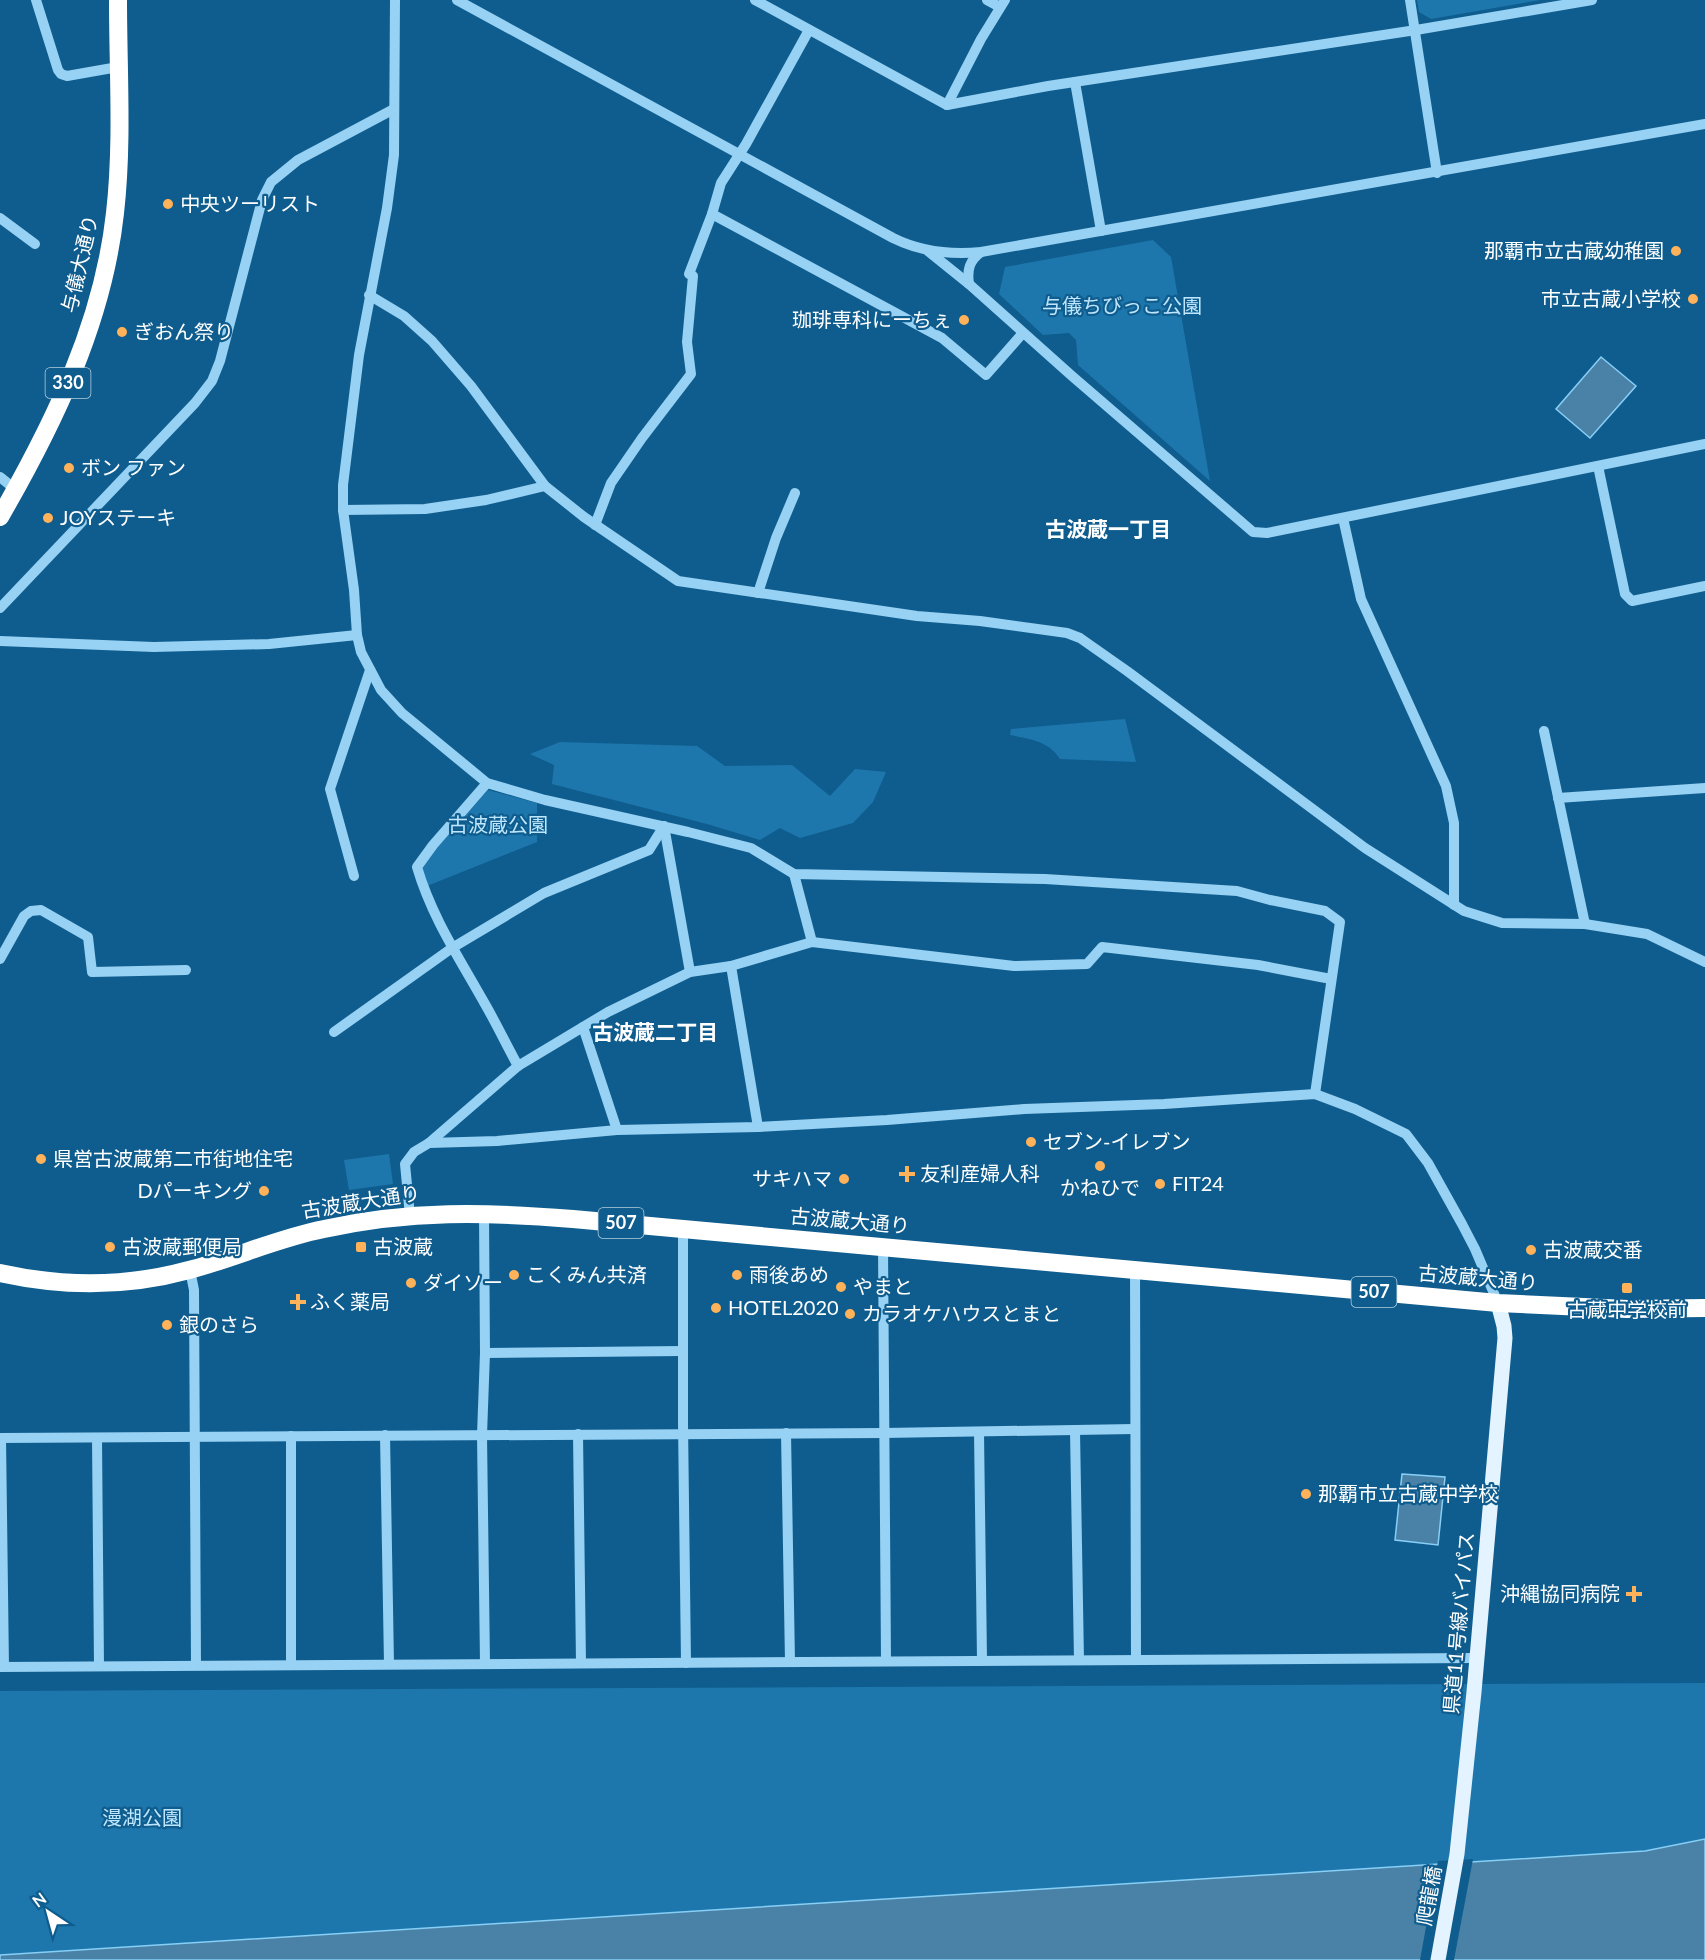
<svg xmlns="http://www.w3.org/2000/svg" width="1705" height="1960" viewBox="0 0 1705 1960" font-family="Lato,'Noto Sans JP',sans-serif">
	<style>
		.green { fill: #1d77ac }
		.water { fill: #4982a6; stroke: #88cff7; stroke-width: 1.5 }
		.pier { fill: #0f5d8e }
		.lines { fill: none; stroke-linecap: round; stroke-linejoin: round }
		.minor { stroke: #97d1f3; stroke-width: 10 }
		.major { stroke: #e3f3ff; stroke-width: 15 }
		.highway { stroke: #fff; stroke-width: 18 }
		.poi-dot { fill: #ffb259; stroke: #0f5d8e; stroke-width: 2 }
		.labels { text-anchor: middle; stroke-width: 4.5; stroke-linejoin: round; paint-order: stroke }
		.shield { fill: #0f5d8e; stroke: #b7cedd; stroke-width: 1.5 }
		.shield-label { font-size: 18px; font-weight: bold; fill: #fff }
		.poi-label { font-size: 20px; fill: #fff; stroke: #0f5d8e; text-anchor: start }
		.street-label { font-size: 20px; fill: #fff; stroke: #0f5d8e }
		.park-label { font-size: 20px; fill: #bee6fe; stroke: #0f5d8e }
		.neighbourhood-label { font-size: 21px; font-weight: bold; fill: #fff; stroke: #0f5d8e }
	</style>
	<rect width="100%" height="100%" fill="#0f5d8e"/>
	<!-- green -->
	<g class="green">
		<polygon points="1417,0 1540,0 1431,19 1419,12"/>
		<polygon points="1153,240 1171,257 1210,481 1078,365 1076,340 1069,333 1043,335 999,294 1005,267"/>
		<path d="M1125,719L1136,762L1060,759C1049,741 1030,739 1010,735L1011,729Z"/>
		<polygon points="560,742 697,746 725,766 792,765 830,796 855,769 886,772 873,802 853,823 800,838 780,828 760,840 707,824 552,784 554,765 530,754"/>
		<polygon points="488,790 537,803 537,842 427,886 421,867 428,857"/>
		<polygon points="389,1154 393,1184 349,1190 344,1160"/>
		<polygon points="1705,1683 1705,1839 1645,1851 0,1955 0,1691"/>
	</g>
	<!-- water -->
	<g class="water">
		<polygon points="1601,357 1636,386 1590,438 1556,409"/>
		<polygon points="1402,1474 1445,1477 1438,1545 1395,1540"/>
		<polygon points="1705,1839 1705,1960 0,1960 0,1955 1645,1851"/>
	</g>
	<!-- pier -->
	<polygon class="pier" points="1473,1859 1454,1960 1420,1960 1438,1861"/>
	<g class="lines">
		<!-- minor -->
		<g class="minor">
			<polyline points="36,0 58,70 61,74 67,76 118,67"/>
			<polyline points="395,0 394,155 387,208 359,355 343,485 343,510 354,590 357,635 361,652 381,690 402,713 487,783 545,800 688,832 751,848 794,874 1045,879 1237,891 1270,900 1325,911 1340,922 1315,1094"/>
			<path d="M457,0L893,238C921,252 949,255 981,252L1705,124"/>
			<polyline points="755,0 947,105 1048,86 1416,30 1592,0"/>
			<polyline points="987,0 1000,7"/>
			<polyline points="1410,0 1437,173"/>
			<polyline points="1075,82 1101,231"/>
			<polyline points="947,105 981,39 1005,0"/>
			<polyline points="712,214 942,338 986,375 1023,333"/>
			<polyline points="0,218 35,244"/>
			<polyline points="928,251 969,284 1072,376 1253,532 1267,533 1705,444"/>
			<polyline points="689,274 712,214 721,183 746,144 809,30"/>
			<path d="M969,284C967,270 969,261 981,252"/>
			<polyline points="369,295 404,316 432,341 471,386 545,486 584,517 678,581 917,616 980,621 1067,633 1080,638 1127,671 1365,848 1464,911 1502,923 1585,924 1647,934 1705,962"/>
			<polyline points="1598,466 1625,594 1632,601 1705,586"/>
			<polyline points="0,477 16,490"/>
			<polyline points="343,510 425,509 486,500 545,486"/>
			<polyline points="1343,518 1361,599 1446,786 1454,823 1454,905"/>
			<polyline points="595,525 611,483 642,438 691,374 687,342 693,276"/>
			<polyline points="758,593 776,538 795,493"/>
			<polyline points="0,608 195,403 212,381 220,361 262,200 271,182 298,160 394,109"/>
			<polyline points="0,641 154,647 269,644 357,635"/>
			<polyline points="1544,731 1585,924"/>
			<path d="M487,783L433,845L417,867C432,918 460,959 485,1004C497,1025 507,1046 518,1066"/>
			<polyline points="1558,798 1705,788"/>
			<polyline points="664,826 690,972"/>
			<polyline points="794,874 812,942"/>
			<polyline points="354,876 330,789 370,670"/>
			<polyline points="0,959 24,916 31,911 41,910 88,937 92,972 186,970"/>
			<polyline points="731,966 758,1127"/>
			<polyline points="583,1027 617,1130"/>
			<polyline points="334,1032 452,948 544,893 649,850 664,826"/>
			<polyline points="429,1143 497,1141 617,1130 758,1127 887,1120 1024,1109 1164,1104 1315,1094 1355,1109 1406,1134 1428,1163 1462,1224 1475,1249 1498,1303"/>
			<polyline points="484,1213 485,1353 482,1435 485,1663"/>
			<polyline points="410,1216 405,1164 414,1152 429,1143 518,1066 608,1012 690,972 731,966 812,942 1014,966 1087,964 1102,947 1258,965 1331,979"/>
			<polyline points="683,1229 683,1423 686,1663"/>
			<polyline points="883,1246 886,1661"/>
			<polyline points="1135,1269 1136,1660"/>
			<polyline points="190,1270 194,1290 196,1665"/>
			<polyline points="485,1353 683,1351"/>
			<polyline points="1075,1431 1079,1660"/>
			<polyline points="979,1432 982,1660"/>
			<polyline points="786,1433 790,1662"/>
			<polyline points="578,1434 581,1663"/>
			<polyline points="385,1435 389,1664"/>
			<polyline points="291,1436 291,1664"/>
			<polyline points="0,1438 884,1433 1134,1429"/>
			<polyline points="1,1438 4,1667"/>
			<polyline points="97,1438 99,1666"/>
			<polyline points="0,1667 1476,1658"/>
		</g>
		<!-- major -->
		<polyline class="major" points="1438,1960 1457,1854 1474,1692 1505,1338 1504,1326 1498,1303"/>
		<!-- highway -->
		<g class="highway">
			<path d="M0,517C54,423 103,323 115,213C123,143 118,71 118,0"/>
			<path d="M0,1273C63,1287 127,1287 189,1270C235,1258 278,1238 324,1229C410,1210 487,1212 573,1219L1498,1303L1627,1309L1705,1308"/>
		</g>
	</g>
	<!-- markers -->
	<g class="poi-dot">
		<circle cx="168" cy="204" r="6"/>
		<circle cx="1676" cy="251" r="6"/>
		<circle cx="1693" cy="299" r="6"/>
		<circle cx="964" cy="320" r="6"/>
		<circle cx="122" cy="332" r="6"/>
		<circle cx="69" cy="468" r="6"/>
		<circle cx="48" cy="518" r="6"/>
		<circle cx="1031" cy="1142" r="6"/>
		<circle cx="41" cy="1159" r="6"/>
		<circle cx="1100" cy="1166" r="6"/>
		<path d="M904 1165h6v6h6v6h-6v6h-6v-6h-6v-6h6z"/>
		<circle cx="844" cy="1179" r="6"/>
		<circle cx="1160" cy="1184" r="6"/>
		<circle cx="264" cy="1191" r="6"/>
		<circle cx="110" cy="1247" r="6"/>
		<rect x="355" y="1241" width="12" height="12" rx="3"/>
		<circle cx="1531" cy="1250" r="6"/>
		<circle cx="514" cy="1275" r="6"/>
		<circle cx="737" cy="1275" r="6"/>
		<circle cx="411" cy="1283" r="6"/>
		<circle cx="841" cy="1287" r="6"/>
		<rect x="1621" y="1282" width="12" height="12" rx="3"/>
		<path d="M295 1293h6v6h6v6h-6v6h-6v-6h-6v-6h6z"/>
		<circle cx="716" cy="1308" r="6"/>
		<circle cx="850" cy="1314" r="6"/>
		<circle cx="167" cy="1325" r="6"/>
		<circle cx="1306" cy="1494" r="6"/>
		<path d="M1631 1585h6v6h6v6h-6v6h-6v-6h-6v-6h6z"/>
	</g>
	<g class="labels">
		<!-- shield labels -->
		<g class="shield">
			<rect x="45.5" y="368" width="45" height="30" rx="4.5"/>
			<rect x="598.5" y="1208" width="45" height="30" rx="4.5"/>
			<rect x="1351.5" y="1277" width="45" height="30" rx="4.5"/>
		</g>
		<g class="shield-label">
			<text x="68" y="389">330</text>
			<text x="621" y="1229">507</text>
			<text x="1374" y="1298">507</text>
		</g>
		<!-- poi labels -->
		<g class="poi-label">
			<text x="180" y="211">中央ツーリスト</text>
			<text x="1664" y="258" text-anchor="end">那覇市立古蔵幼稚園</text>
			<text x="1681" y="306" text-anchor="end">市立古蔵小学校</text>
			<text x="952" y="327" text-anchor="end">珈琲専科にーちぇ</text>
			<text x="134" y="339">ぎおん祭り</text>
			<text x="81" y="475">ボン ファン</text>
			<text x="60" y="525">JOYステーキ</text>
			<text x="1043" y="1149">セブン-イレブン</text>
			<text x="53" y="1166">県営古波蔵第二市街地住宅</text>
			<text x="920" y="1181">友利産婦人科</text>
			<text x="832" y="1186" text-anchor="end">サキハマ</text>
			<text x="1172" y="1191">FIT24</text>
			<text x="1100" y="1195" text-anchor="middle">かねひで</text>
			<text x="252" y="1198" text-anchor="end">Dパーキング</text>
			<text x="122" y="1254">古波蔵郵便局</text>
			<text x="373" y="1254">古波蔵</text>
			<text x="1543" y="1257">古波蔵交番</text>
			<text x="526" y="1282">こくみん共済</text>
			<text x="749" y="1282">雨後あめ</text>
			<text x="423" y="1290">ダイソー</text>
			<text x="853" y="1294">やまと</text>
			<text x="310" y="1309">ふく薬局</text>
			<text x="728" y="1315">HOTEL2020</text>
			<text x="1627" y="1317" text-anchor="middle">古蔵中学校前</text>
			<text x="862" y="1321">カラオケハウスとまと</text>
			<text x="179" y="1332">銀のさら</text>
			<text x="1318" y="1501">那覇市立古蔵中学校</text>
			<text x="1620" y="1601" text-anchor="end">沖縄協同病院</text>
		</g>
		<!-- street labels -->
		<g class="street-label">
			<text transform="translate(80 264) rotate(-77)" y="7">与儀大通り</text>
			<text transform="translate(361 1202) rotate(-9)" y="7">古波蔵大通り</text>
			<text transform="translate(850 1221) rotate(5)" y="7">古波蔵大通り</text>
			<text transform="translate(1478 1278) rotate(5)" y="7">古波蔵大通り</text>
			<text transform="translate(1459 1623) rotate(-85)" y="7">県道11号線バイパス</text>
			<text transform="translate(1429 1896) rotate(-80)" y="7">爬龍橋</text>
		</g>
		<!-- park labels -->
		<g class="park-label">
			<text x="1122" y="313">与儀ちびっこ公園</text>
			<text x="498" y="832">古波蔵公園</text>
			<text x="142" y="1825">漫湖公園</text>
		</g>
		<!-- neighbourhood labels -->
		<g class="neighbourhood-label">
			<text x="1108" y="537">古波蔵一丁目</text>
			<text x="655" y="1040">古波蔵二丁目</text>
		</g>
	</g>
	<!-- north arrow -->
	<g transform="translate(48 1912) rotate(324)" stroke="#0f5d8e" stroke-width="4.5" paint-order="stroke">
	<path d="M0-4.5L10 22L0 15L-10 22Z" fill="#ffffff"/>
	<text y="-9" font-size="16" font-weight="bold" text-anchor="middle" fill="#ffffff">N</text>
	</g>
</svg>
